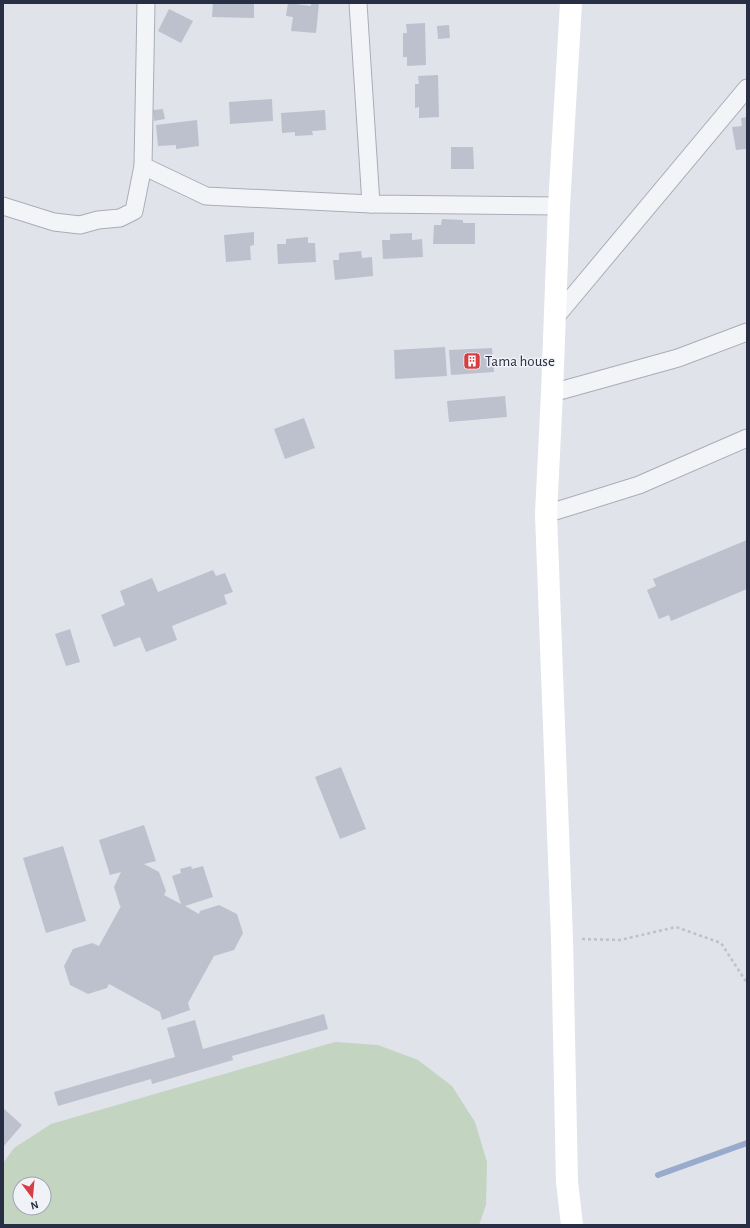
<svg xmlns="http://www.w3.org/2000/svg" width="750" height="1228" viewBox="0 0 750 1228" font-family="'Alegreya Sans',sans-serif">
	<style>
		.green { fill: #c3d4c1; fill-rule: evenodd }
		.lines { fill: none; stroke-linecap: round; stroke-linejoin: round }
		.stream { stroke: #99abcc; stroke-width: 6 }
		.building { fill: #bdc1cd }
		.street-casing { stroke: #a9adb8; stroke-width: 19 }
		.path { stroke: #bec1c9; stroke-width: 2.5; stroke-dasharray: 3 3; stroke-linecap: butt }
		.street { stroke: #f3f4f8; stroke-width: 17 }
		.secondary { stroke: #fff; stroke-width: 22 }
		.labels { text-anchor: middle; stroke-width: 3; stroke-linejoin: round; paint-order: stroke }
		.poi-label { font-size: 15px; fill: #282e43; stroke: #f0f2f7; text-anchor: start }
	</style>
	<rect width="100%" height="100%" fill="#e0e3ea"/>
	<!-- green -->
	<path class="green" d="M335,1042L378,1045L418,1060L452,1086L475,1122L487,1162L486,1205L479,1225H3V1163L14,1148L51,1124ZM20,1184H44V1208H20Z"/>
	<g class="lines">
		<!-- stream -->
		<polyline class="stream" points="658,1175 747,1143"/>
	</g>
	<!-- building -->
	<g class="building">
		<polygon points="213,3 254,3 254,18 212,17"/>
		<polygon points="288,3 311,6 311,3 319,3 316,33 291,31 293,17 286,16"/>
		<polygon points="169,9 193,21 181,43 158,31"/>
		<polygon points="425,23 426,65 407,66 407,57 403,57 403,33 407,33 406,24"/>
		<polygon points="449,25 450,38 438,39 437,26"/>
		<polygon points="438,75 439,117 419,118 419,107 415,108 415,84 419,84 418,76"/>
		<polygon points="272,99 273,121 230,124 229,102"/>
		<polygon points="163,109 165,119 154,121 153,110"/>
		<polygon points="325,110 326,130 312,131 313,135 295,136 295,132 282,133 281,113"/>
		<polygon points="747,117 747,151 746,152 746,149 736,150 732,127 742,126 741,118"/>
		<polygon points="197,120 199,146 176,149 176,145 158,146 156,125"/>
		<polygon points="451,147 473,147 474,169 451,169"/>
		<polygon points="442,219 463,220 463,223 475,223 475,244 433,244 434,225 441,225"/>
		<polygon points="254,232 254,245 250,246 251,260 226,262 224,235"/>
		<polygon points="412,233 412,240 422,239 423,257 383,259 382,240 390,240 390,234"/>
		<polygon points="308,237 308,243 315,243 316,262 278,264 277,244 286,244 286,239"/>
		<polygon points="361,251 362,258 372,257 373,276 335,280 333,260 339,260 339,253"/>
		<polygon points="445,347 447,376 395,379 394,350"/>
		<polygon points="492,348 494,372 451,375 449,350"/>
		<polygon points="505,396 507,417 449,422 447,401"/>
		<polygon points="304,418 315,448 285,459 274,429"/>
		<polygon points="747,540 747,589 671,621 669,615 659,619 647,590 656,586 653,579"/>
		<polygon points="213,570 216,576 225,573 233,592 224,595 227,604 172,626 177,640 146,652 140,637 114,647 101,615 125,605 120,591 152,578 158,592"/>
		<polygon points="70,629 80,662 66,666 55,634"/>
		<polygon points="341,767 366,829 340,839 315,777"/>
		<polygon points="144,825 156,861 144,864 159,872 166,891 164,895 181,904 172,876 181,873 180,869 191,866 192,869 203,866 213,897 185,906 199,914 200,911 219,905 237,914 243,933 234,950 214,956 188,1003 190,1010 162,1020 160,1012 109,984 107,988 88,994 70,985 64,966 73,949 92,943 99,946 121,906 120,906 114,887 121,872 110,875 99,840"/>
		<polygon points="63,846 86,921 46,933 23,858"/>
		<polygon points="324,1014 328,1029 232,1056 233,1060 152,1084 151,1079 58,1106 54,1092 175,1057 167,1028 195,1020 203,1049"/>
		<polygon points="3,1108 22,1125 3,1147"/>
	</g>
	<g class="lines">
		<defs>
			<g id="street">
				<polyline points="146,3 143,166 206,196 371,204 559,206"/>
				<polyline points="358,3 371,204"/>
				<polyline points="3,206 54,222 80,225 98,220 120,218 134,211 143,166"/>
				<polyline points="554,319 747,88"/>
				<polyline points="552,393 678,358 747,332"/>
				<polyline points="546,514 639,485 747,438"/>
			</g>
		</defs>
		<!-- street casing -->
		<use href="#street" class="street-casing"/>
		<!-- path -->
		<polyline class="path" points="582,939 620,940 676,927 721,943 747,983"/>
		<!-- street -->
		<use href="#street" class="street"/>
		<!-- secondary -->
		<polyline class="secondary" points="571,3 559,206 552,393 546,514 562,938 567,1182 572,1225"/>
	</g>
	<!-- icons -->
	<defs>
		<symbol id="building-square" viewBox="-11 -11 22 22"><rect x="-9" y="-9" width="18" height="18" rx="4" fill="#d63e42" stroke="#f0f2f7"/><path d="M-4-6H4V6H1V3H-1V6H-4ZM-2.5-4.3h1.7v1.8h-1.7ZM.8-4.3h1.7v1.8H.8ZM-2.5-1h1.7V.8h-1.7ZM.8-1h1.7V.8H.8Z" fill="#fff"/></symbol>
	</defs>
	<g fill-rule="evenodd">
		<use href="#building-square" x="462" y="351" width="20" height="20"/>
	</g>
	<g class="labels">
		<!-- poi labels -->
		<g class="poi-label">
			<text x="485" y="366">Tama house</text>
		</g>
	</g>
	<!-- border -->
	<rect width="750" height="1228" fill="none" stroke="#282e43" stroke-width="8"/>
	<!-- north arrow -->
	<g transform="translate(32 1196) rotate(164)"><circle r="19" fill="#f0f2f7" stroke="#a0a4af"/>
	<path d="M0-3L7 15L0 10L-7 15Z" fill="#d63e42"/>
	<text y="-6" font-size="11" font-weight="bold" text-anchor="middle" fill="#282e43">N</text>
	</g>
</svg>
